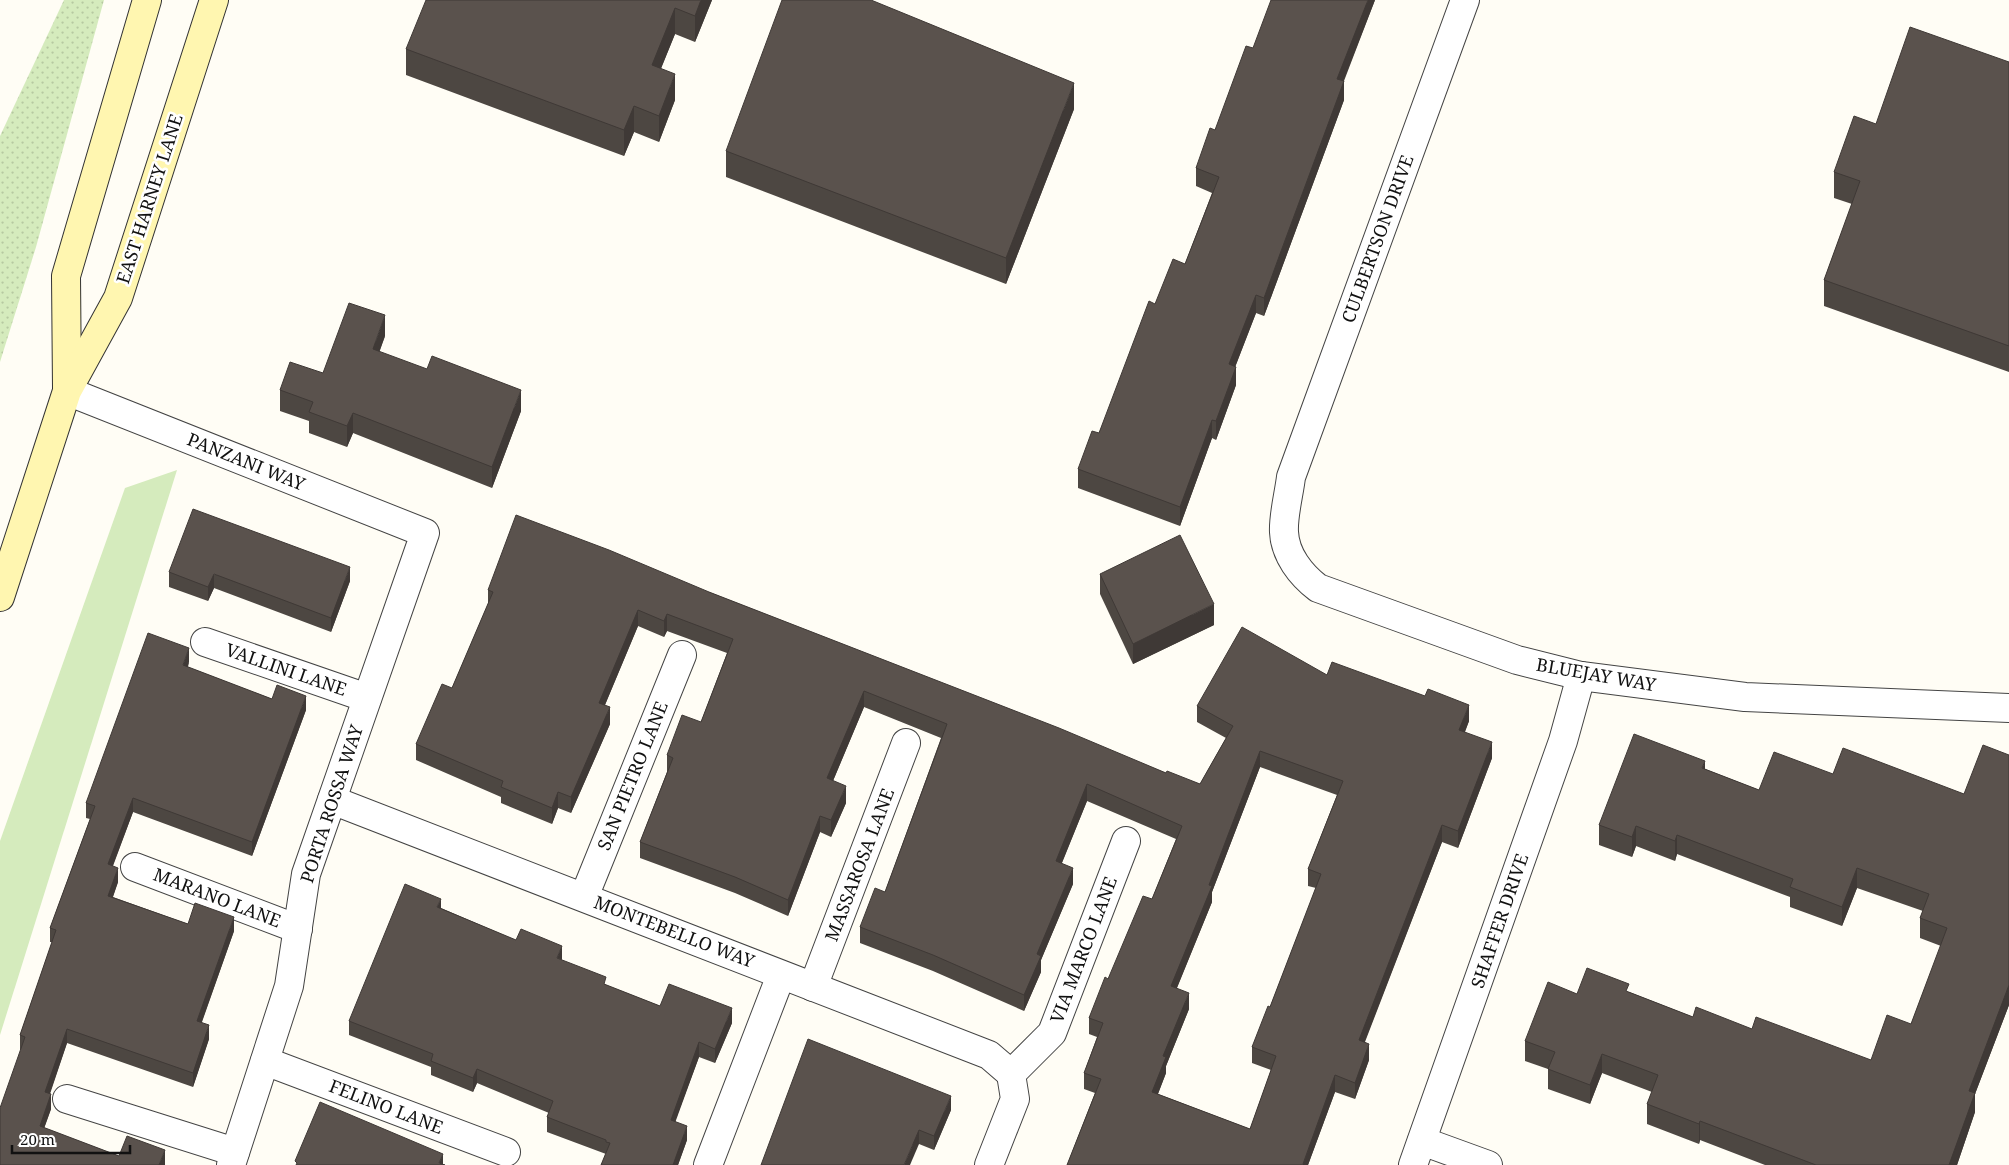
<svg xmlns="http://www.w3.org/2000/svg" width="2009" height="1165" viewBox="0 0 2009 1165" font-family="'Noto Serif',serif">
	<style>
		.grass { fill: url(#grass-dots) }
		.park { fill: #d5ebbd }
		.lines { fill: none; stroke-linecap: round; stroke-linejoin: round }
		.street-casing { stroke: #444; stroke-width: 30 }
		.secondary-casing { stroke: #333; stroke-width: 30 }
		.street { stroke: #fff; stroke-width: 28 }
		.secondary { stroke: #fff6b0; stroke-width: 28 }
		.wall { fill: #4d4742; fill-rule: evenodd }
		.shaded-wall { fill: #3f3936 }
		.building { fill: #5a524d; stroke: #3f3936; fill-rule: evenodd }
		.labels { text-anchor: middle; stroke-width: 5; stroke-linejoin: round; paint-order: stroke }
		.street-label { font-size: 18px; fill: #111; stroke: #fff }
	</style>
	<defs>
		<pattern id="grass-dots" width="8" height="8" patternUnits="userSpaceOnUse" patternTransform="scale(1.25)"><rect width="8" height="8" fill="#d5ebbd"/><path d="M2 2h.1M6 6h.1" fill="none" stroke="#b6c8a1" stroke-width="1.8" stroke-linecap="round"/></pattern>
	</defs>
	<rect width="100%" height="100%" fill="#fffdf5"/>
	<!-- grass -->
	<polygon class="grass" points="64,0 104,0 36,247 0,362 0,136"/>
	<!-- park -->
	<polygon class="park" points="177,470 0,1035 0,841 125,488"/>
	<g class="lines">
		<defs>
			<g id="street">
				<path d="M1465,0L1291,477C1289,494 1283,516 1284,532C1285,555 1301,575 1318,588L1517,660L1581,676L1745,697L2009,708"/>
				<polyline points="67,391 425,533 306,874 289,986 231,1165"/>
				<polyline points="205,642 367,698"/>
				<polyline points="332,800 989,1055 1011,1074"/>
				<polyline points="135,867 298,929"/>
				<polyline points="584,897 682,655"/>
				<polyline points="813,987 906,743"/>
				<polyline points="265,1061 506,1152"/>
				<polyline points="1011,1074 1052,1033 1126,841"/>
				<polyline points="67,1099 235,1152"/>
				<polyline points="1422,1141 1488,1165"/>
				<polyline points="708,1165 781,975"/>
				<polyline points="989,1165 1015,1099 1011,1074"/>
				<polyline points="1413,1165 1563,741 1581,676"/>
			</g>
			<g id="secondary">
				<polyline points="67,389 66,276 147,0"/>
				<polyline points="0,597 67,391 118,298 214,0"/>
			</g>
		</defs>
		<!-- street casing -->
		<use href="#street" class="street-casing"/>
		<!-- secondary casing -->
		<use href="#secondary" class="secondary-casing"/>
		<!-- street -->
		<use href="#street" class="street"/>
		<!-- secondary -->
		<use href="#secondary" class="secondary"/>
	</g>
	<!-- wall -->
	<g class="wall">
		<polygon points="712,0 695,42 675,34 661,68 675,100 659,142 634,132 624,156 406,75 406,49"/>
		<polygon points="1375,0 1344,81 1344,100 1280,273 1264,316 1256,313 1235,367 1236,385 1216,440 1212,438 1180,526 1078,488 1078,469 1099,433 1155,304 1185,264 1212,193 1196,186 1196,168 1215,130 1253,48"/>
		<polygon points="2009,62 2009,372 1824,306 1824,280 1852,204 1834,198 1834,172 1876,124"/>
		<polygon points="1074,109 1006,284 726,177 726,151"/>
		<polygon points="385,336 379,352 521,411 492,488 353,433 347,447 309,433 309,421 280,411 280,390 323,373"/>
		<polygon points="169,572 350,581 331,632 214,588 208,601 169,587"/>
		<polygon points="1100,574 1214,625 1133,664 1100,594"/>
		<path d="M488,590L709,592L1166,773L1200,784L1226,738L1197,722V706L1327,675L1469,721L1465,732L1492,758L1458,848L1442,842L1365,1042L1369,1060L1355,1099L1335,1092L1308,1165H1067L1095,1093L1084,1089V1073L1097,1037L1089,1034V1018L1108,979L1152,899L1176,839L1087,801L1062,863L1073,884L1041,960V972L1024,1011L933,971L860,943V927L885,892L941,738L864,707L833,781L846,803L831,837L820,832L788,916L735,893L640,858V842L667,772V755L701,722L727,653L667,631L664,637L638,626L605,705L610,724L571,813L558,808L552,824L501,803V797L416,760V744L452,688L488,604ZM1260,767L1337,795L1308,869V886L1316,888L1270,1007L1252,1047V1063L1271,1070L1250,1129L1158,1094L1166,1073V1066L1189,1009L1177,988L1212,902V892Z"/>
		<polygon points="189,662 188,667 272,699 306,710 252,856 133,812 113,866 118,882 113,897 188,924 234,931 202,1022 209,1039 193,1087 67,1043 50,1094 51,1109 44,1128 119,1156 165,1164 165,1165 0,1165 21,1050 20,1050 20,1035 52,942 50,942 50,928 90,819 86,818 86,803"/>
		<polygon points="2009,755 2009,1005 1975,1094 1975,1112 1957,1165 1765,1165 1700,1140 1699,1144 1647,1124 1647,1104 1652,1092 1602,1073 1590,1104 1548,1089 1548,1069 1525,1061 1525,1041 1577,994 1629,992 1693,1017 1752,1029 1871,1060 1911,1024 1941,946 1920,938 1920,918 1923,911 1857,888 1842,926 1790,907 1790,897 1677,854 1675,861 1636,846 1632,857 1599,845 1599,825 1705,769 1759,790 1833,774 1964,794"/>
		<polygon points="441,908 562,960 606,985 660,1006 732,1023 715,1063 699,1057 675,1121 687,1140 678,1165 601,1165 606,1154 547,1132 547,1117 549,1113 477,1083 473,1092 431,1075 431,1067 349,1035 349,1021"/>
		<polygon points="951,1110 934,1150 919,1144 761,1165"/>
	</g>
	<!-- shaded-wall -->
	<g class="shaded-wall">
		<polygon points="701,0 712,0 695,42 695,16"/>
		<polygon points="1368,0 1375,0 1337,97 1337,79"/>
		<polygon points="675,8 675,34 652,91 652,65"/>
		<polygon points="675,74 675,100 659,142 659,116"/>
		<polygon points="1344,81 1344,100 1280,273 1264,316 1264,298"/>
		<polygon points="1074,83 1074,109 1006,284 1006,258"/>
		<polygon points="634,106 634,132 624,156 624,130"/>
		<polygon points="1256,295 1256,313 1229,383 1229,364"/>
		<polygon points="385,315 385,336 373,370 373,349"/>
		<polygon points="1236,367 1236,385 1216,440 1216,421"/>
		<polygon points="521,390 521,411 492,488 492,467"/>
		<polygon points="353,413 353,433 347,447 347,426"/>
		<polygon points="1212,420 1212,438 1180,526 1180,507"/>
		<polygon points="350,567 350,581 331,632 331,618"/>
		<polygon points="214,574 214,588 208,601 208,587"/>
		<polygon points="1214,604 1214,625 1133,664 1133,644"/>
		<polygon points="638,610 638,626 599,719 599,703"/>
		<polygon points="667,614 667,631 664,637 664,621"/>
		<polygon points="189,648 189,662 183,680 183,665"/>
		<polygon points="864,691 864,707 827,795 827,778"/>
		<polygon points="306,696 306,710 252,856 252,842"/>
		<polygon points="1469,705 1469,721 1459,746 1459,730"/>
		<polygon points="610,707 610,724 571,813 571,797"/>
		<polygon points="1492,742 1492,758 1458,848 1458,831"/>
		<polygon points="1260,751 1260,767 1212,892 1212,902 1171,1002 1171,986"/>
		<polygon points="1705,761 1705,780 1702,768"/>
		<polygon points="1087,784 1087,801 1056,877 1056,861"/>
		<polygon points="846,786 846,803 831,837 831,820"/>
		<polygon points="558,792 558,808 552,824 552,808"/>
		<polygon points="133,798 133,812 108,878 108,864"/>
		<polygon points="820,816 820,832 788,916 788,900"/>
		<polygon points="1442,825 1442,842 1359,1056 1359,1040"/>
		<polygon points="1636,826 1636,846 1632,857 1632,837"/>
		<polygon points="1677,835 1677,854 1675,861 1675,841"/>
		<polygon points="118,868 118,882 108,910 108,896"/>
		<polygon points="1073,868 1073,884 1041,960 1041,972 1024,1011 1024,995 1037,954"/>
		<polygon points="1857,868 1857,888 1842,926 1842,907"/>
		<polygon points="441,899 441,913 437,907"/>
		<polygon points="234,917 234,931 197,1035 197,1021"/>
		<polygon points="562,946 562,960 557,958"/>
		<polygon points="2009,985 2009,1005 1975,1094 1975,1112 1957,1165 1949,1165 1969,1091"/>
		<polygon points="1189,993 1189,1009 1166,1066 1166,1073 1152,1109 1152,1092 1163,1056"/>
		<polygon points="732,1008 732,1023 715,1063 715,1049"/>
		<polygon points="209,1025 209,1039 193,1087 193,1073"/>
		<polygon points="67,1029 67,1043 45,1107 45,1092"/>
		<polygon points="699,1042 699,1057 671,1134 671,1120"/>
		<polygon points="1369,1044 1369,1060 1355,1099 1355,1083"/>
		<polygon points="1602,1054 1602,1073 1590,1104 1590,1085"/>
		<polygon points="477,1069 477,1083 473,1092 473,1078"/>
		<polygon points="1335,1075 1335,1092 1308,1165 1303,1165"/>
		<polygon points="51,1094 51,1109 40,1140 40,1126"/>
		<polygon points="951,1096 951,1110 934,1150 934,1136"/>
		<polygon points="1700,1121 1700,1140 1699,1144 1699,1124"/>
		<polygon points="687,1126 687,1140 678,1165 673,1165"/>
		<polygon points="919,1130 919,1144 910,1165 904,1165"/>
		<polygon points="165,1150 165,1165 159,1165"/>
		<polygon points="443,1154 443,1165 439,1163"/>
	</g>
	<!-- building -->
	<g class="building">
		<polygon points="426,0 701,0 695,16 675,8 652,65 675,74 659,116 634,106 624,130 406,49"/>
		<polygon points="782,0 871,0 1074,83 1006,258 726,151"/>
		<polygon points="1271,0 1368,0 1337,79 1344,81 1280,254 1264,298 1256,295 1229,364 1236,367 1216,421 1212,420 1180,507 1078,469 1092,431 1099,433 1149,301 1155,304 1173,259 1185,264 1219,177 1196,168 1210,128 1215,130 1246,46 1253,48"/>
		<polygon points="1910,27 2009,62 2009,346 1824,280 1860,181 1834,172 1854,116 1876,124"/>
		<polygon points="349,303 385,315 373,349 427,369 432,356 521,390 492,467 353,413 347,426 309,412 313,402 280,390 290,362 323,373"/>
		<polygon points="193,509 350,567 331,618 214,574 208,587 169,572"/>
		<path d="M516,515L609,550L709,592L1059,728L1166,773L1167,771L1200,784L1233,726L1197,706L1242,627L1327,675L1332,662L1425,696L1428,689L1469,705L1459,730L1492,742L1458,831L1442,825L1359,1040L1369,1044L1355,1083L1335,1075L1303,1164L1304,1165H1067L1101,1079L1084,1073L1103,1023L1089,1018L1105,977L1108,979L1143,896L1152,899L1182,826L1087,784L1056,861L1073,868L1037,954L1041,956L1024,995L933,955L860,927L875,888L885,892L947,724L864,691L827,778L846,786L831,820L820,816L788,900L735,877L640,842L673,758L667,755L682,715L701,722L733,639L667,614L664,621L638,610L599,703L610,707L571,797L558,792L552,808L501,787L503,781L416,744L442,684L452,688L493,592L488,590ZM1260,751L1343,781L1308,869L1321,874L1270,1007L1268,1006L1252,1047L1276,1056L1250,1129L1152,1092L1166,1057L1163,1056L1189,993L1171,986L1212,886L1209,885Z"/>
		<polygon points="1180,535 1214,604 1133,644 1100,574"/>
		<polygon points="148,633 189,648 183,665 272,699 277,685 306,696 252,842 133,798 108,864 118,868 108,896 188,924 195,903 234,917 197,1021 209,1025 193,1073 67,1029 45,1092 51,1094 40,1126 119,1156 127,1136 165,1150 159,1165 0,1165 0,1108 25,1037 20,1035 56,930 50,928 95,806 86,803"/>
		<polygon points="1634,734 1705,761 1702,768 1759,790 1774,752 1833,774 1843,748 1964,794 1983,745 2009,755 2009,985 1969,1091 1975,1093 1949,1165 1816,1165 1700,1121 1699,1124 1647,1104 1658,1075 1602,1054 1590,1085 1548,1069 1555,1052 1525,1041 1548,982 1577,994 1587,968 1629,984 1626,991 1693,1017 1696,1007 1752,1029 1756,1017 1871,1060 1887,1015 1911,1024 1947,928 1920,918 1929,894 1857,868 1842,907 1790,887 1793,879 1677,835 1675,841 1636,826 1632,837 1599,825"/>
		<polygon points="405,884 441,899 437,907 516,940 521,929 562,946 557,958 606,977 604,984 660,1006 669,984 732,1008 715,1049 699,1042 671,1120 687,1126 673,1165 601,1165 610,1143 606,1142 606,1140 547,1117 553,1101 477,1069 473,1078 431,1061 433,1054 349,1021"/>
		<polygon points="808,1039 951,1096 934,1136 919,1130 904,1165 761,1165"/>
		<polygon points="320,1102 443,1154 439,1163 445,1165 296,1165 297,1163 295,1161"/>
	</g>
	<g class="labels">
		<!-- street labels -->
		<g class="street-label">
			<text transform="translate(150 199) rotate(-72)" y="6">EAST HARNEY LANE</text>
			<text transform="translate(1378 239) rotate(-70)" y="6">CULBERTSON DRIVE</text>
			<text transform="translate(246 462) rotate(22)" y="6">PANZANI WAY</text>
			<text transform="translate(286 670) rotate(19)" y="6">VALLINI LANE</text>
			<text transform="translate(1596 675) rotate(10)" y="6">BLUEJAY WAY</text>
			<text transform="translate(633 776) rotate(-68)" y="6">SAN PIETRO LANE</text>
			<text transform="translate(332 804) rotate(-72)" y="6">PORTA ROSSA WAY</text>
			<text transform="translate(860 865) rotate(-69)" y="6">MASSAROSA LANE</text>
			<text transform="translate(217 898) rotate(21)" y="6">MARANO LANE</text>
			<text transform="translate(1500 921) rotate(-71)" y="6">SHAFFER DRIVE</text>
			<text transform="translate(674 932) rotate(21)" y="6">MONTEBELLO WAY</text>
			<text transform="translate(1084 950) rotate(-69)" y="6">VIA MARCO LANE</text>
			<text transform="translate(386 1107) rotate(21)" y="6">FELINO LANE</text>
		</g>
	</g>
	<!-- scale -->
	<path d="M12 1145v8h118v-8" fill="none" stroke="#111111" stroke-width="2.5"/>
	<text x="20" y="1145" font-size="15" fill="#111111" stroke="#ffffff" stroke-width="4" paint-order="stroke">20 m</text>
</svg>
